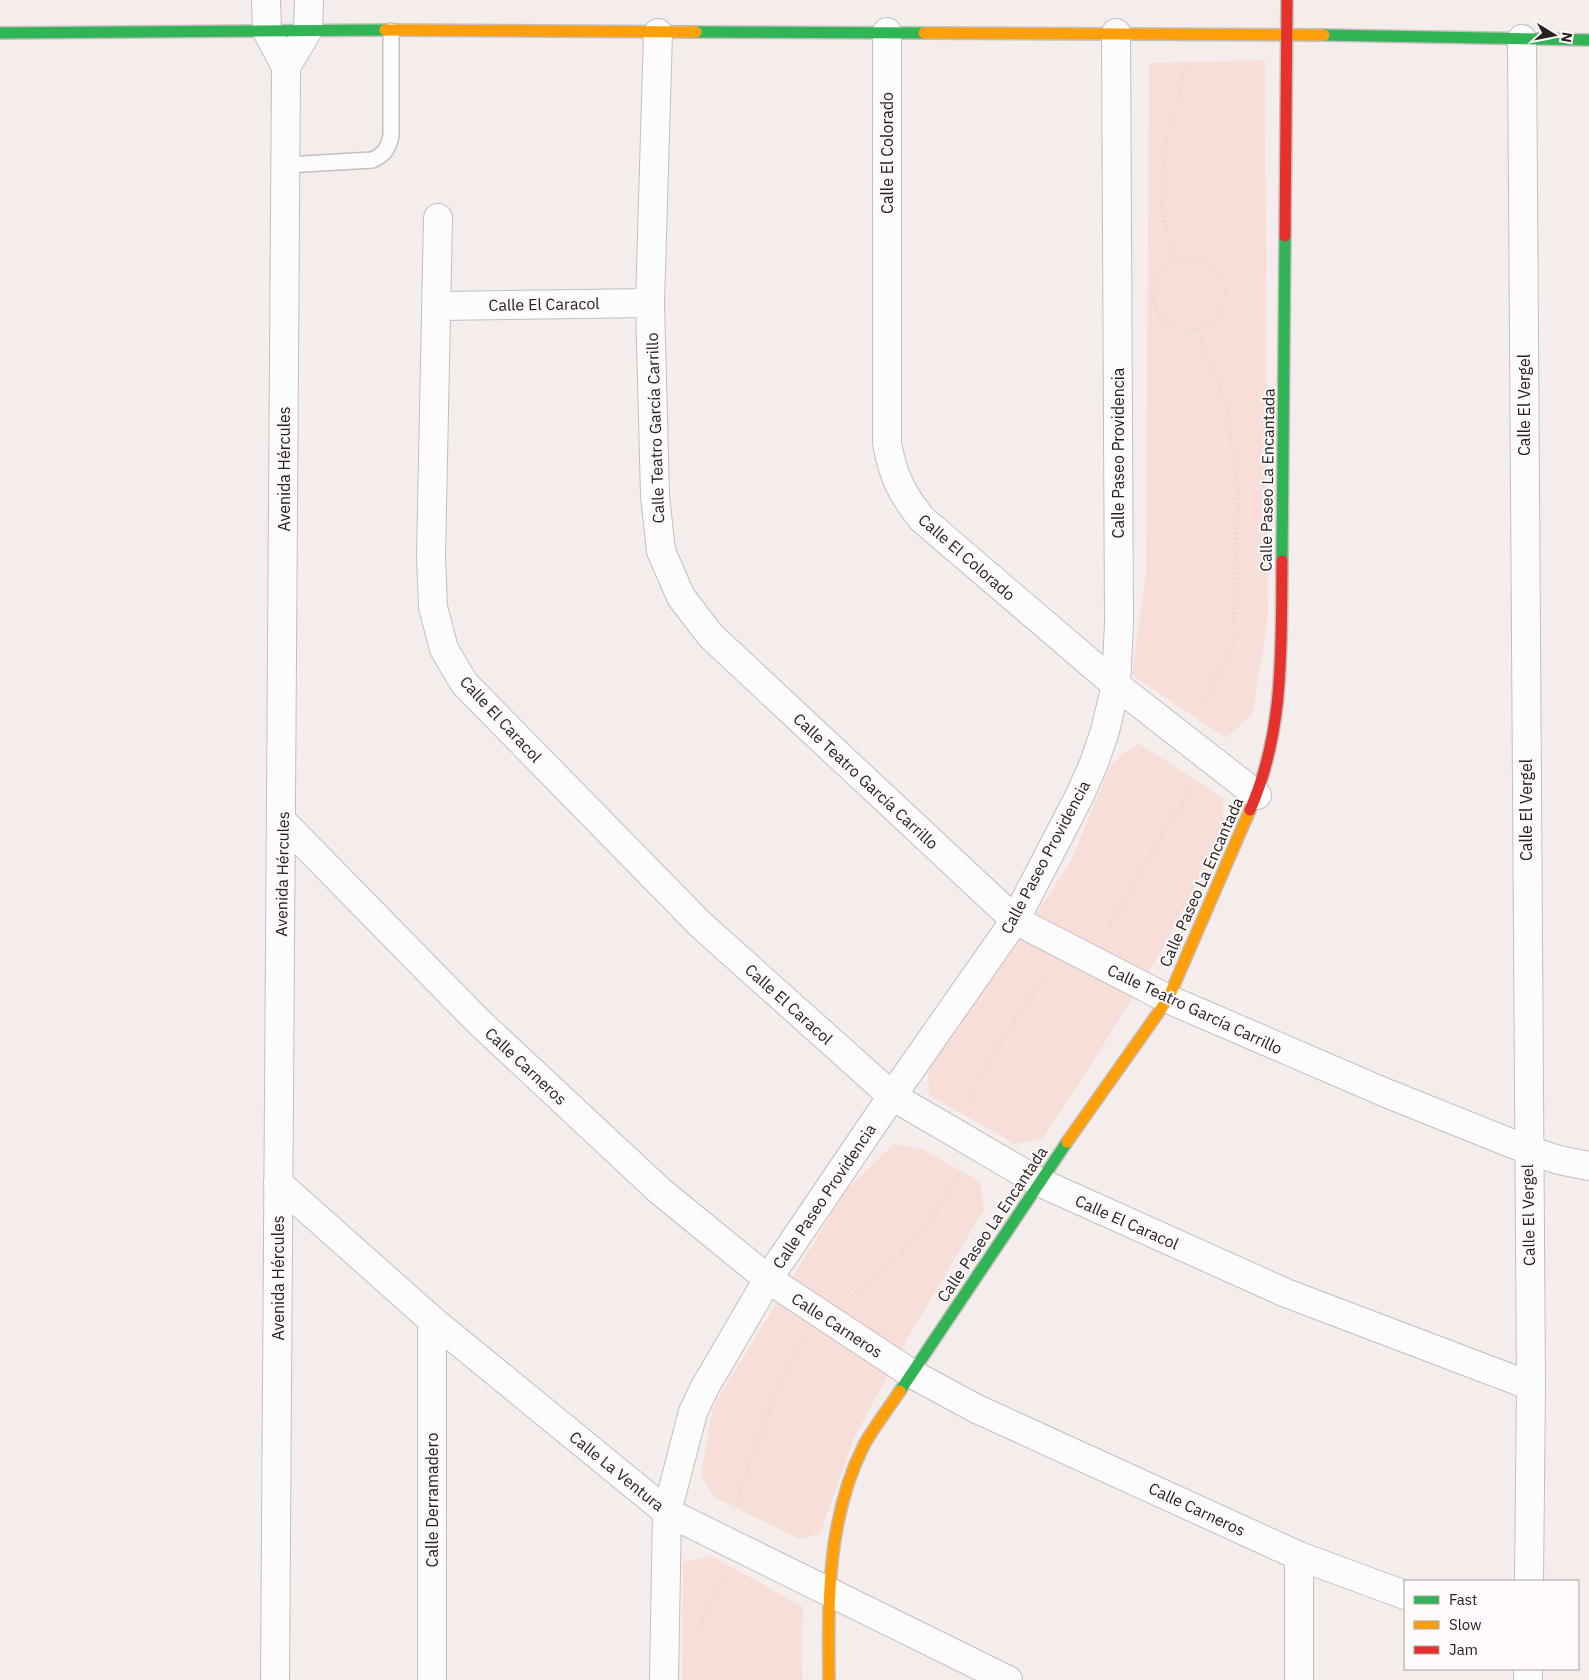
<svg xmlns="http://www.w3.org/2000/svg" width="1589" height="1680" viewBox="0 0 1589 1680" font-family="'IBM Plex Sans',sans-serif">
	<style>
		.park { fill: #f8ded9 }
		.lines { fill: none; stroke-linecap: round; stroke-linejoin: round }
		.lane-casing { stroke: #c4bebe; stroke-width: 18 }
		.street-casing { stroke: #c4bebe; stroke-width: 30 }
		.fast-casing { stroke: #c4bebe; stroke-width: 14 }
		.slow-casing { stroke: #c4bebe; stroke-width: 14 }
		.jam-casing { stroke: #c4bebe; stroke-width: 14 }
		.path { stroke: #dad8d8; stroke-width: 3; stroke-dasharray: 1 4; stroke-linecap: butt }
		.lane { stroke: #fdfcfc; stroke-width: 15 }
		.street { stroke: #fdfcfc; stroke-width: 28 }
		.fast { stroke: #30b455; stroke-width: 11 }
		.slow { stroke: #ff9f0a; stroke-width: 11 }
		.jam { stroke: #e5322d; stroke-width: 11 }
		.labels { text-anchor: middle; stroke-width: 4; stroke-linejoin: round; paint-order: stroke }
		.street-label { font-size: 16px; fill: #252120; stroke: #fffaf9 }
	</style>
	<rect width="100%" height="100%" fill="#f4edec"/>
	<!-- park -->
	<g class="park">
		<polygon points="1265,60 1268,615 1253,714 1226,738 1132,675 1146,572 1149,63"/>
		<polygon points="1138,743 1223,798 1224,830 1162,950 1081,1081 1043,1138 1015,1144 929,1095 928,1065 997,973 1071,861 1111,764"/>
		<polygon points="894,1144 922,1149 980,1182 984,1209 905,1343 854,1438 820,1534 799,1539 714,1497 701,1475 713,1407 846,1190"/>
		<polygon points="712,1556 803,1607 802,1680 682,1680 683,1562"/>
	</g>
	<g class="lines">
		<defs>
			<path id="lane" d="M286,165L372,160C384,155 388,149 391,136V31"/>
			<g id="street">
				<polyline points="266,0 267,31 286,67 275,1680"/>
				<path d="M887,32V443C893,476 901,493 922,519L1116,685L1257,795"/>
				<polyline points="658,33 650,303 655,496 661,551 681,597 711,636 1015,920 1168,999 1386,1093 1528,1150 1559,1160 1589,1166"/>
				<polyline points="1522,39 1531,1386 1529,1581"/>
				<polyline points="286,67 308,30 309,0"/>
				<polyline points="438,218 431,556 433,607 444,649 464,683 700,924 892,1096 1039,1182 1286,1293 1531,1386"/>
				<polyline points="438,306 650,303"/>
				<polyline points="282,821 479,1022 660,1191 768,1279 912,1374 977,1409 1299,1556 1405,1595"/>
				<polyline points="278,1183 432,1320 667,1512 1008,1680"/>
				<polyline points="432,1680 432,1320"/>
				<polyline points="664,1680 667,1512 693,1412 705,1387 768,1279 892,1096 1015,920 1080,795 1094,763 1105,731 1116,685 1119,623 1116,33"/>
				<polyline points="1299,1680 1299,1556"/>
				<polyline points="1528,1680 1528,1669"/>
			</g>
			<g id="fast">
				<polyline points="696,32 924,33"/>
				<polyline points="0,33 385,30"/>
				<polyline points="1324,35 1589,40"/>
				<polyline points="1282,561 1285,236"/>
				<polyline points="900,1391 1067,1142"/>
			</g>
			<g id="slow">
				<polyline points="385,30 696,32"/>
				<polyline points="924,33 1324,35"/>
				<polyline points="1067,1142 1168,999 1250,810"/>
				<path d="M829,1680C828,1600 827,1518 864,1445C874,1427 888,1409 900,1391"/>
			</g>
			<g id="jam">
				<polyline points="1285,236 1287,0"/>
				<path d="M1250,810C1285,731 1281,646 1282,561"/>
			</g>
		</defs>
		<!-- lane casing -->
		<use href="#lane" class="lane-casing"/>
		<!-- street casing -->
		<use href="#street" class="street-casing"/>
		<!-- fast casing -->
		<use href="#fast" class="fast-casing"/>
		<!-- slow casing -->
		<use href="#slow" class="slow-casing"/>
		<!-- jam casing -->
		<use href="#jam" class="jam-casing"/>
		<!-- path -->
		<g class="path">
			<circle cx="1189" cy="294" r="36"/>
			<polyline points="1173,261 1161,205 1166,142 1186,66"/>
			<polyline points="1198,329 1227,408 1238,490 1232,647 1199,709"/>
			<polyline points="1106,931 1192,785"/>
			<path d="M967,1102C989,1058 1014,1018 1044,979L1051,975"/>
			<polyline points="852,1297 890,1264 930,1221 961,1172"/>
			<polyline points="734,1509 770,1407 803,1339"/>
			<polyline points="698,1632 720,1582 721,1573"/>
		</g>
		<!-- lane -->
		<use href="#lane" class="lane"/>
		<!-- street -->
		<use href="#street" class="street"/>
		<!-- fast -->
		<use href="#fast" class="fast"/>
		<!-- slow -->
		<use href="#slow" class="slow"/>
		<!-- jam -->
		<use href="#jam" class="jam"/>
	</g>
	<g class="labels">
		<!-- street labels -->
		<g class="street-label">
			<text transform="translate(887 153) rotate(-90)" y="6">Calle El Colorado</text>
			<text transform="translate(544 304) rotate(-1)" y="6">Calle El Caracol</text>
			<text transform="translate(1524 405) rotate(-90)" y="6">Calle El Vergel</text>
			<text transform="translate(655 428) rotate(-92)" y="6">Calle Teatro García Carrillo</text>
			<text transform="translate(1118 453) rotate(-90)" y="6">Calle Paseo Providencia</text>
			<text transform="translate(284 469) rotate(-90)" y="6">Avenida Hércules</text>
			<text transform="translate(1267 480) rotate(-89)" y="6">Calle Paseo La Encantada</text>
			<text transform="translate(967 557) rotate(41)" y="6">Calle El Colorado</text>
			<text transform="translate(501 719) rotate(47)" y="6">Calle El Caracol</text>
			<text transform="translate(866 781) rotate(43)" y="6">Calle Teatro García Carrillo</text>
			<text transform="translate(1526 810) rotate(-90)" y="6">Calle El Vergel</text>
			<text transform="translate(1045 857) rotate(-62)" y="6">Calle Paseo Providencia</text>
			<text transform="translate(282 874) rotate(-89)" y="6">Avenida Hércules</text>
			<text transform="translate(1201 882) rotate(-66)" y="6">Calle Paseo La Encantada</text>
			<text transform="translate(789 1004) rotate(42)" y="6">Calle El Caracol</text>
			<text transform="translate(1195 1009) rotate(25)" y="6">Calle Teatro García Carrillo</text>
			<text transform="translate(526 1066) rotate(43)" y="6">Calle Carneros</text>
			<text transform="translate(824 1196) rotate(-56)" y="6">Calle Paseo Providencia</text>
			<text transform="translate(1528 1215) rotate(-91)" y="6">Calle El Vergel</text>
			<text transform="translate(1127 1222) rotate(24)" y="6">Calle El Caracol</text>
			<text transform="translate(992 1224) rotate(-56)" y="6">Calle Paseo La Encantada</text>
			<text transform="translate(278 1278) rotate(-90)" y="6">Avenida Hércules</text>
			<text transform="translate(837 1325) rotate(33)" y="6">Calle Carneros</text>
			<text transform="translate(617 1471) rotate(39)" y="6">Calle La Ventura</text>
			<text transform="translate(432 1500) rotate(-90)" y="6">Calle Derramadero</text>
			<text transform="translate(1197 1509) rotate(25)" y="6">Calle Carneros</text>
		</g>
	</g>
	<!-- legend -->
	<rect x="1404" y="1580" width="175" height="90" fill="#fffaf9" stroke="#a8a3a2"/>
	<rect x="1414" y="1596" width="25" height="8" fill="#30b455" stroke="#a8a3a2"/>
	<text x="1449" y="1605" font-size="15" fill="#252120">Fast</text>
	<rect x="1414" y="1621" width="25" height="8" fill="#ff9f0a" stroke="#a8a3a2"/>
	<text x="1449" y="1630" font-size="15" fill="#252120">Slow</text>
	<rect x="1414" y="1646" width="25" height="8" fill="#e5322d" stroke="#a8a3a2"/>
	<text x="1449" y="1655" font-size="15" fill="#252120">Jam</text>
	<!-- north arrow -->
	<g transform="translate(1554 35) rotate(100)" stroke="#fffaf9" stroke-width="4" paint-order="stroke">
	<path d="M0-4L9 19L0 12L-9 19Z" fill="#252120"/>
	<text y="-8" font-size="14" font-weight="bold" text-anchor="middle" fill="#252120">N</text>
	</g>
</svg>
